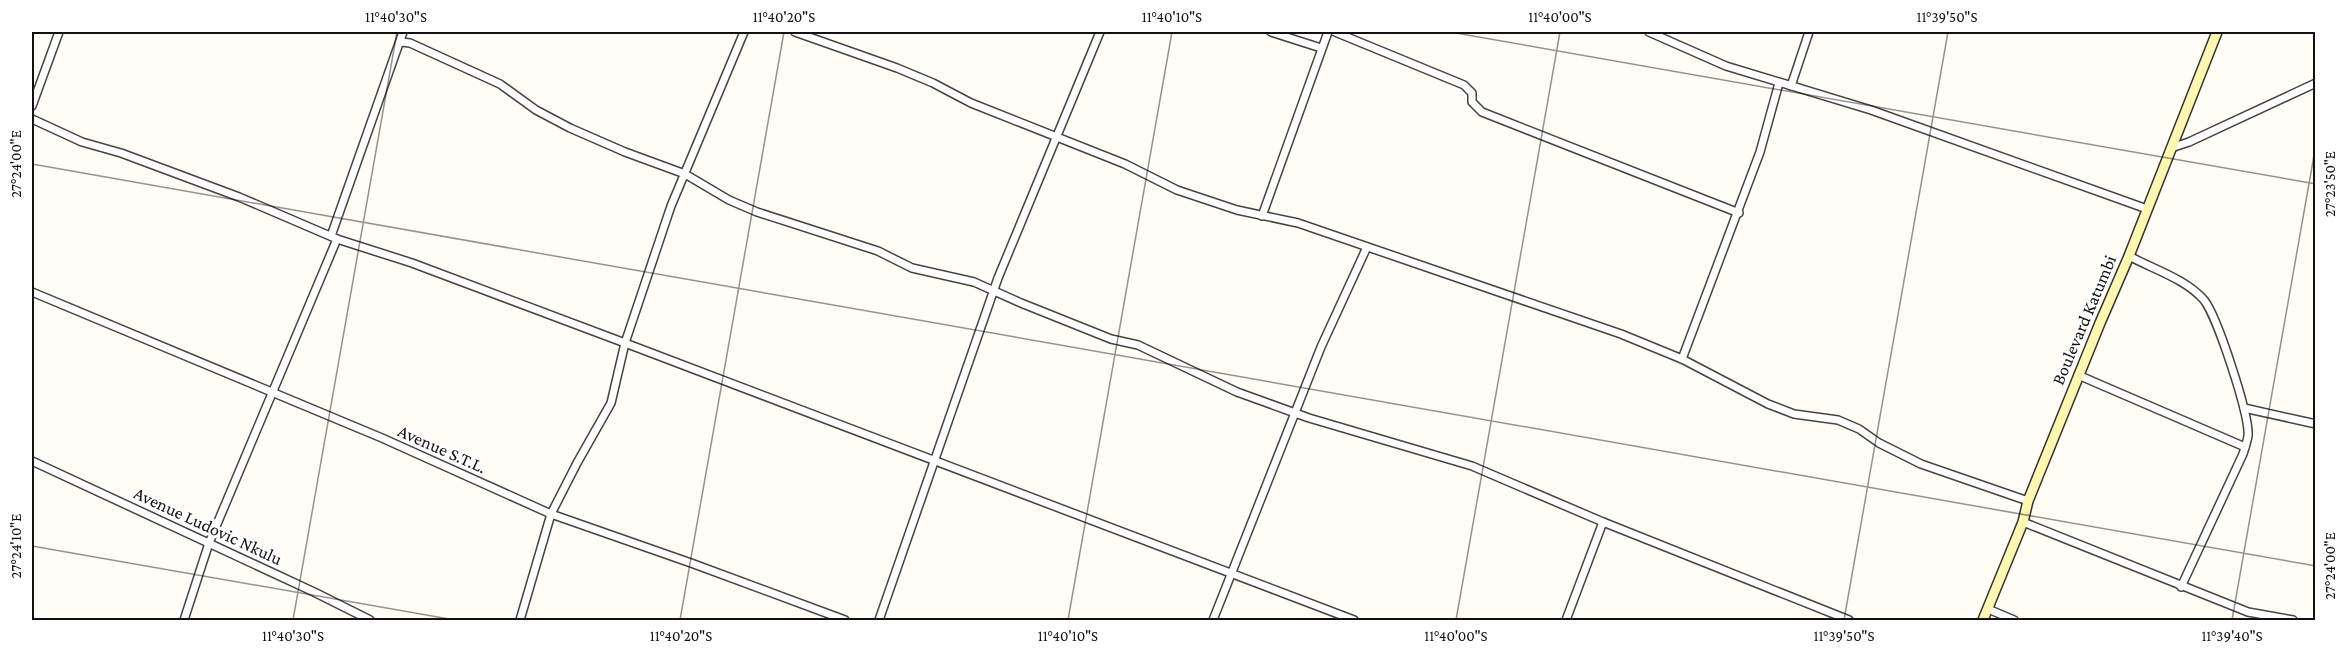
<svg xmlns="http://www.w3.org/2000/svg" width="2347" height="652" viewBox="0 0 2347 652" font-family="'Crimson Pro',serif">
	<style>
		.lines { fill: none; stroke-linecap: round; stroke-linejoin: round }
		.street-casing { stroke: #444; stroke-width: 10 }
		.secondary-casing { stroke: #333; stroke-width: 12 }
		.street { stroke: #fff; stroke-width: 7 }
		.secondary { stroke: #fff6b0; stroke-width: 9 }
		.ticks { fill: none; stroke: #111; stroke-width: 1.5; stroke-opacity: 0.45 }
		.labels { text-anchor: middle; stroke-width: 6; stroke-linejoin: round; paint-order: stroke }
		.street-label { font-size: 18px; fill: #111; stroke: #fff }
		.neatline { fill: none; stroke: #111; stroke-width: 2 }
		.ticks-label { font-size: 15px; text-anchor: middle; fill: #111 }
	</style>
	<rect width="100%" height="100%" fill="#fffdf5"/>
	<g class="lines">
		<defs>
			<g id="street">
				<polyline points="795,32 897,68 933,83 971,103 1125,164 1177,190 1237,210 1298,223 1621,334 1682,359 1768,404 1794,414 1838,420 1859,429 1879,443 1921,464 2028,501"/>
				<polyline points="1271,32 1321,48"/>
				<polyline points="1335,32 1464,85 1472,93 1472,102 1482,112 1739,213"/>
				<polyline points="1649,32 1726,66 1871,110 2147,209"/>
				<polyline points="401,42 410,43 500,84 536,110 570,128 625,152 685,174 729,200 757,212 878,251 912,268 974,282 1021,303 1111,339 1138,345 1237,392 1309,418 1472,466 1603,522 1849,620"/>
				<polyline points="1791,86 1809,32"/>
				<polyline points="32,106 59,32"/>
				<polyline points="32,119 82,142 121,153 239,197 337,239 412,263 625,343 1354,620"/>
				<polyline points="2171,148 2189,142 2316,83"/>
				<polyline points="1262,216 1328,32"/>
				<polyline points="331,236 403,32"/>
				<path d="M2129,256C2153,269 2186,279 2204,300C2217,316 2250,416 2248,436C2247,442 2245,448 2243,454L2181,587"/>
				<polyline points="32,292 382,438 551,514 691,563 845,620"/>
				<polyline points="1682,359 1760,152 1779,83"/>
				<polyline points="2078,375 2245,447"/>
				<polyline points="2244,408 2316,424"/>
				<polyline points="32,461 314,592 370,620"/>
				<polyline points="2023,522 2248,612 2293,620"/>
				<polyline points="1988,609 2014,620"/>
				<polyline points="184,620 209,543 337,239"/>
				<polyline points="520,620 551,514 577,463 611,403 625,343 671,206 744,32"/>
				<polyline points="879,620 998,278 1100,32"/>
				<polyline points="1213,620 1321,347 1367,247"/>
				<polyline points="1566,620 1603,522"/>
			</g>
			<polyline id="secondary" points="1983,620 2023,522 2028,501 2100,323 2129,256 2217,32"/>
		</defs>
		<!-- street casing -->
		<use href="#street" class="street-casing"/>
		<!-- secondary casing -->
		<use href="#secondary" class="secondary-casing"/>
		<!-- street -->
		<use href="#street" class="street"/>
		<!-- secondary -->
		<use href="#secondary" class="secondary"/>
	</g>
	<!-- ticks -->
	<path class="ticks" d="M1450,32L2316,184M32,164L2316,566M32,546L455,620M293,620L397,32M680,620L784,32M1068,620L1172,32M1456,620L1560,32M1844,620L1948,32M2232,620L2316,144"/>
	<g class="labels">
		<!-- street labels -->
		<g class="street-label">
			<text transform="translate(2084 320) rotate(-67)" y="6">Boulevard Katumbi</text>
			<text transform="translate(442 449) rotate(24)" y="6">Avenue S.T.L.</text>
			<text transform="translate(208 526) rotate(25)" y="6">Avenue Ludovic Nkulu</text>
		</g>
	</g>
	<!-- border -->
	<rect width="2347" height="652" fill="none" stroke="#ffffff" stroke-width="66"/>
	<rect x="33" y="33" width="2281" height="586" class="neatline"/>
	<g class="ticks-label">
		<text x="396" y="22">11°40'30"S</text>
		<text x="784" y="22">11°40'20"S</text>
		<text x="1172" y="22">11°40'10"S</text>
		<text x="1560" y="22">11°40'00"S</text>
		<text x="1947" y="22">11°39'50"S</text>
		<text transform="translate(16 164) rotate(-90)" y="5">27°24'00"E</text>
		<text transform="translate(2330 184) rotate(-90)" y="5">27°23'50"E</text>
		<text transform="translate(16 546) rotate(-90)" y="5">27°24'10"E</text>
		<text transform="translate(2330 566) rotate(-90)" y="5">27°24'00"E</text>
		<text x="293" y="641">11°40'30"S</text>
		<text x="681" y="641">11°40'20"S</text>
		<text x="1068" y="641">11°40'10"S</text>
		<text x="1456" y="641">11°40'00"S</text>
		<text x="1844" y="641">11°39'50"S</text>
		<text x="2232" y="641">11°39'40"S</text>
	</g>
</svg>
